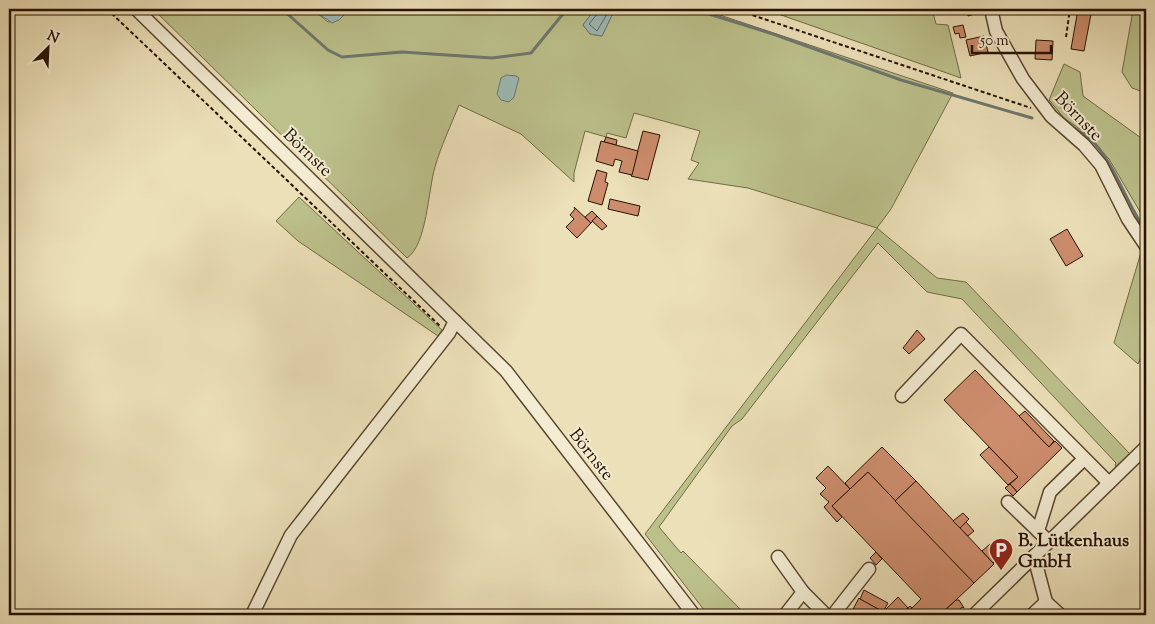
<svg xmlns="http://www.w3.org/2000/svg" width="1155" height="624" viewBox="0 0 1155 624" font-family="'Sorts Mill Goudy',serif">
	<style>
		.green { fill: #bcc18c; stroke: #716a46 }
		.water { fill: #9cbbb8; stroke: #6d776e }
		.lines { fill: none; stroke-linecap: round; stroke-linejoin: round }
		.shore { stroke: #61665c; stroke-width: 1 }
		.stream { stroke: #6d776e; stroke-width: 3 }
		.building { fill: #cd8d6d; stroke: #261200 }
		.minor-casing { stroke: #58462e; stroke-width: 15 }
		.path { stroke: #261200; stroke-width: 2; stroke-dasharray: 4 2.5; stroke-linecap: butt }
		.minor { stroke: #f3ebd2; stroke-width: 12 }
		.labels { text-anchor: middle; stroke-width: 4; stroke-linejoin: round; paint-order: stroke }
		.street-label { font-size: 18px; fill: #261200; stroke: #f3ebd2 }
		.poi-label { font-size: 18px; font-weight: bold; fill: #261200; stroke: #f3ebd2; text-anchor: start }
	</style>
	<rect width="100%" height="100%" fill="#ece0b9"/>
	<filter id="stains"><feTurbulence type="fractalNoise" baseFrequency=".004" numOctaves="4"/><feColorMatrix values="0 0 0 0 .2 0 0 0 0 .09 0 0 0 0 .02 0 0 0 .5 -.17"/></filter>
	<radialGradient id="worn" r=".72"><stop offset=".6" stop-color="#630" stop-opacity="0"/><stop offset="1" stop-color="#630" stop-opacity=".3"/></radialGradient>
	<!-- green -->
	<g class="green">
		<path d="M153,9H312L328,22L339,20L350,9H595L583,25L590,34L602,36L615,9H702L953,93L891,209L877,228L937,278L966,282L1131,455L1117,469L1115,465L1116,463L962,299L927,292L878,243L742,419L732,426L659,527L681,553L683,551L746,615H708L645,534L877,228L748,188L688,179L699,163L691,160L700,131L634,113L626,138L607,133L606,137L585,131L574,173V182L521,134L459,105C451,125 441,146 435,167C428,190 427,245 407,258Z"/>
		<polygon points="764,9 932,9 936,24 948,25 961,78"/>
		<polygon points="1128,9 1146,9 1146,93 1132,88 1122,72 1132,16"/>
		<polygon points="1064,64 1080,72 1083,96 1141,138 1146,125 1146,222 1109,159 1084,132 1064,118 1049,100"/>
		<polygon points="299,197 442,330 438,336 298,241 276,221"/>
		<polygon points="1142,249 1146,254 1146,347 1138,364 1114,343"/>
	</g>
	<!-- water -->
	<g class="water">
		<polygon points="312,9 350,9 339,20 332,23"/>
		<polygon points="595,9 615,9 602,36 590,34 583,25"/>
		<polygon points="506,75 516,76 519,78 514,97 509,102 501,100 497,94 501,78"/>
	</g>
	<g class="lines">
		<!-- shore -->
		<polyline class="shore" points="599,9 598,13 589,24 597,31 610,9"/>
		<!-- stream -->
		<g class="stream">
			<polyline points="282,9 328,50 342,57 402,52 492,58 531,53 567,9"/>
			<polyline points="693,9 773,34 901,80 1032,118"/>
			<path d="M1071,126C1077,130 1084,134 1090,139C1113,159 1127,205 1146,231"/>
		</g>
	</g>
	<!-- building -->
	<g class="building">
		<polygon points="966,9 984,9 985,11 968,16"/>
		<polygon points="1078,9 1092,9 1084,51 1071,49"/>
		<polygon points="963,25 966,37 960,38 959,33 955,34 953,27"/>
		<polygon points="984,36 988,52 970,56 966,40"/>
		<polygon points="1036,40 1053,41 1052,60 1035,59"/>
		<polygon points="643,131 660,135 648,180 631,176"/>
		<polygon points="606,137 617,140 616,145 604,142"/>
		<polygon points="601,141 638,151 632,175 619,172 622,161 615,159 613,166 596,161"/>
		<polygon points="597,170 607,173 605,182 608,183 602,205 588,201"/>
		<polygon points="610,199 640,206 638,216 608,209"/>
		<polygon points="574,207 591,223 577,238 566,227 574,219 570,215 575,209"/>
		<polygon points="592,211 597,216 591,223 585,217"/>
		<polygon points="597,216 607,226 602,230 592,221"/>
		<polygon points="1067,229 1083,256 1066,266 1050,239"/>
		<polygon points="917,330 925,339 909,354 903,348"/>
		<polygon points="975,370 1049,447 1055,441 1062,448 1017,492 1010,484 1018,477 944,400"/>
		<polygon points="1025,411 1054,441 1049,447 1019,416"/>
		<polygon points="882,447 916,481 895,501 868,472 850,489 845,483"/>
		<polygon points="989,447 1018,477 1008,485 980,455"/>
		<polygon points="828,466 850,489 832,506 842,517 837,522 824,507 829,502 820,494 826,488 816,478"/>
		<polygon points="868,472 974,583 940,615 914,615 910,610 921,599 832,506"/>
		<polygon points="916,481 994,564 974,583 895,501"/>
		<polygon points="1010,484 1017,492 1013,496 1005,488"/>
		<polygon points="963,513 969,519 960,528 953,521"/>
		<polygon points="966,522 974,531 968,536 960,528"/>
		<polygon points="990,544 1001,555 993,563 982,551"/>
		<polygon points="876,552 882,559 876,565 870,558"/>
		<polygon points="864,590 888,603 883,612 860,599"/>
		<polygon points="898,597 908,608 910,606 912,608 910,610 907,608 903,615 889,615 883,612"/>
		<polygon points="859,598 860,599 889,615 860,615 852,611"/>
		<polygon points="956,600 959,600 964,608 962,607 956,615 940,615"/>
	</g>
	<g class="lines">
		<defs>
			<g id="minor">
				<polyline points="136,9 506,371 694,615"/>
				<polyline points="991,9 996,31 1023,79 1051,116 1084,145 1101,165 1128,219 1146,246"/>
				<polyline points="902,396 961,334 1109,483"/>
				<polyline points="1008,502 1038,531"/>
				<polyline points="1049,542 1038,531 1050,492 1084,459"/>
				<polyline points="778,557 803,592 826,615"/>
				<polyline points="1045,601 1060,615"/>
				<polyline points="252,615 291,535 449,333 455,321"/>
				<polyline points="785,615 803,592"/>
				<polyline points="833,615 869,569"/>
				<polyline points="974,615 1146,447"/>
				<polyline points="1032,615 1046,602 1034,556"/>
			</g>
		</defs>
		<!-- minor casing -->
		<use href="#minor" class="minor-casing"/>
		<!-- path -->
		<g class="path">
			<polyline points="107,9 440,326"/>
			<polyline points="734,9 1031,108"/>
			<polyline points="1066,37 1070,9"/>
		</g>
		<!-- minor -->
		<use href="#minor" class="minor"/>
	</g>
	<!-- icons -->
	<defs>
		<symbol id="parking-pin" viewBox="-11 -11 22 30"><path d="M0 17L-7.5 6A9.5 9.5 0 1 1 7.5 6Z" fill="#8f2418" stroke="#f3ebd2"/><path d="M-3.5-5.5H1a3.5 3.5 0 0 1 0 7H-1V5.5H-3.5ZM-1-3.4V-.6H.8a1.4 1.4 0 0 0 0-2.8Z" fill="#fff"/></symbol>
	</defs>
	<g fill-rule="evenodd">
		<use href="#parking-pin" x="987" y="536" width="28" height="38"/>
	</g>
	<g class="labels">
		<!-- street labels -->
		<g class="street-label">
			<text transform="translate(1079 116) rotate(46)" y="6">Börnste</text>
			<text transform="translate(308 152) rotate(44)" y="6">Börnste</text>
			<text transform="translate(592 454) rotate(52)" y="6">Börnste</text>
		</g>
		<!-- poi labels -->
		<g class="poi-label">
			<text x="1018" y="546">B. Lütkenhaus<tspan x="1018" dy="21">GmbH</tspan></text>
		</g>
	</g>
	<!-- margin -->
	<rect width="1155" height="624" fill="none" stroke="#ece0b9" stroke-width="30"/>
	<rect x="10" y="10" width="1135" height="604" fill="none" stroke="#261200" stroke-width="2.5"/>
	<rect x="15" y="15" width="1125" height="594" fill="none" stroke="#261200"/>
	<!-- north arrow -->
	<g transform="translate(48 48) rotate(24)" stroke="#f3ebd2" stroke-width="4" paint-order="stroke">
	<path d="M0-4L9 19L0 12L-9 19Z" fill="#261200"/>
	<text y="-8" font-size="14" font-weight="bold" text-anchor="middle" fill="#261200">N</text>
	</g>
	<!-- scale -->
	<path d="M972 45v8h79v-8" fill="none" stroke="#261200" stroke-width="2.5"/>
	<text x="980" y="45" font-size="15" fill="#261200" stroke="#f3ebd2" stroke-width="4" paint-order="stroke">50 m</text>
	<rect width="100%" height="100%" filter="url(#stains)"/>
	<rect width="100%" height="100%" fill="url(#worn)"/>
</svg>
